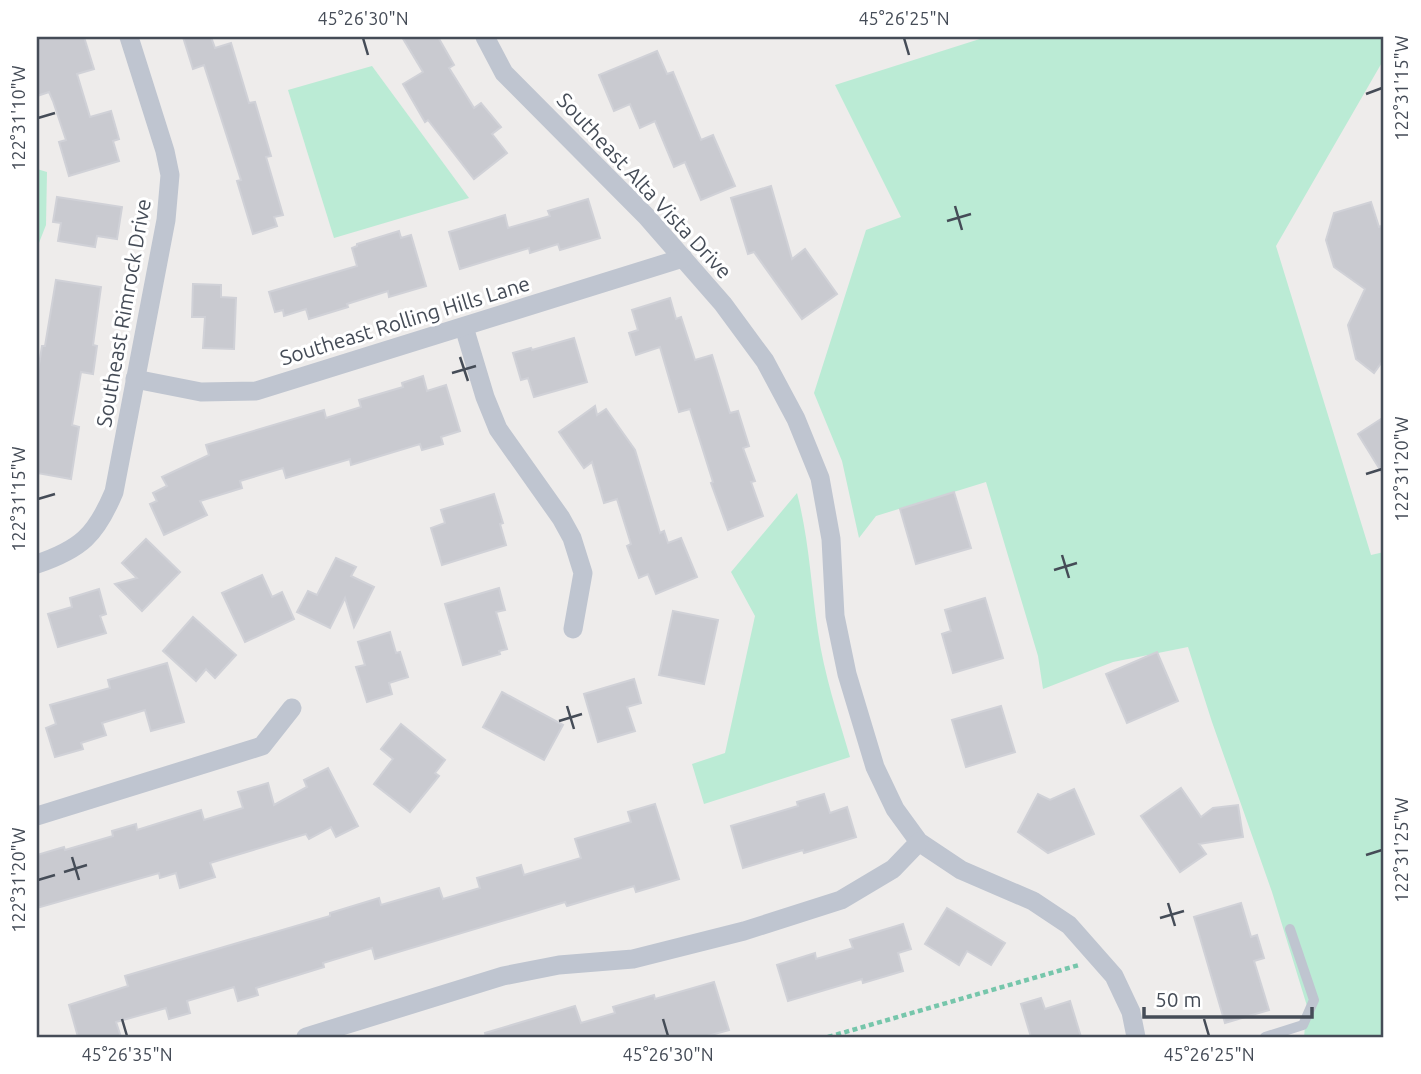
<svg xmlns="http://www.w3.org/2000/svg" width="1421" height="1074" viewBox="0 0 1421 1074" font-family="Ubuntu,sans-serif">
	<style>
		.green { fill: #bbebd5 }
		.building { fill: #c9cad0; stroke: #d0d1d7; stroke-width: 2 }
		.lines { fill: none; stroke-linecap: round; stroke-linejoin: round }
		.path { stroke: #76c6ab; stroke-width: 4.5; stroke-dasharray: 5 3.5; stroke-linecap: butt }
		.service { stroke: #bfc5d0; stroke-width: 10 }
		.minor { stroke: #bfc5d0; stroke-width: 19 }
		.ticks { fill: none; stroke: #454c57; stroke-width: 2.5 }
		.labels { text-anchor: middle; stroke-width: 6; stroke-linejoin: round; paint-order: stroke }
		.street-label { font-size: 21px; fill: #454c57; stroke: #fff }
		.neatline { fill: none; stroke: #454c57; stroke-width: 2.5 }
		.ticks-label { font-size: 18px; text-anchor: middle; fill: #454c57 }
	</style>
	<rect width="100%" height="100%" fill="#eeeceb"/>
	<!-- green -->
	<g class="green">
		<polygon points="986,37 1384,37 1384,59 1276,246 1371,555 1384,552 1384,1037 1304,1037 1307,1006 1272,892 1212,722 1188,647 1113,662 1043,689 1038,656 986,482 876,516 859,538 842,461 814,393 866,230 901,217 835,85"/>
		<polygon points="372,66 469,198 334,238 288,90"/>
		<polygon points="37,169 47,172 46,225 37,248"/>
		<path d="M797,493C809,539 811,585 818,632C824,674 838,716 850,757L704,804L692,764L725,753L755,616L731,572Z"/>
	</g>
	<!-- building -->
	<g class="building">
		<polygon points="37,37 84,37 94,69 77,74 90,117 111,111 119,139 113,141 119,161 69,176 59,142 66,140 53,101 49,92 37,96"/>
		<polygon points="183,37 211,37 215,48 231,43 249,103 255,102 271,156 266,157 283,215 274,217 277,226 253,234 237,181 241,180 204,65 193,69"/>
		<polygon points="402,37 438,37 454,65 449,68 474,108 481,103 501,127 492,134 507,153 474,179 428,120 425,122 403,84 423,72"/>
		<polygon points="657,51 667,74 673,72 701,140 713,135 735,186 701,200 685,162 674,167 655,121 640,128 630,104 614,111 599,75"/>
		<polygon points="771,186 792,259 805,249 837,294 802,319 754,252 748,254 731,198"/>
		<polygon points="57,197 122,207 117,239 97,236 95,247 58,241 61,223 53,222"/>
		<polygon points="588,199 600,238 560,250 558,244 530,253 529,248 460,269 449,232 505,215 508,228 550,216 548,211"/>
		<polygon points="1371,202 1379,227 1384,225 1384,359 1374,373 1356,359 1348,325 1365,289 1334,267 1326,240 1334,213"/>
		<polygon points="399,231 401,238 411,235 426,286 389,297 388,291 347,304 348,307 309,319 306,309 284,316 283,310 275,312 269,292 357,266 352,248 357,246 357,244"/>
		<polygon points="56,280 101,287 93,345 97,346 93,374 81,372 72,425 79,427 71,479 37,473 37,377 42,346 45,346"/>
		<polygon points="193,284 221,285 221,297 236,298 234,349 203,348 205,317 192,317"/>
		<polygon points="670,298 676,319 681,317 695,360 712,355 730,413 738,411 749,446 743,448 755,481 751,482 763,516 728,530 711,483 713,482 690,409 679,412 660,347 636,355 629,333 638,330 632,310"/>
		<polygon points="574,338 587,382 534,397 528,378 521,380 513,353 531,348 532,350"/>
		<polygon points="423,376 427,391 446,385 460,431 441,437 443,444 422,450 420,444 351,465 350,459 286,478 283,468 240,481 242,488 200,501 207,515 164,535 150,504 157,501 153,493 167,486 162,477 209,455 206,445 324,410 326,418 361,407 359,400 403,387 402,383"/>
		<polygon points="595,406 597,415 606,409 635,450 660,533 664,531 668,543 681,538 697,577 656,594 648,574 639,578 627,546 631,544 617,499 604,503 592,462 584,468 559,432"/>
		<polygon points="1384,417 1384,476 1358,434"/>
		<polygon points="954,492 971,548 916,564 900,509"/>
		<polygon points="494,494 503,523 500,524 506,545 442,565 431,528 445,523 441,510"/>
		<polygon points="146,539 180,572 142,611 115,584 137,578 122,563"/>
		<polygon points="336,558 356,567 351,576 374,587 354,627 345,598 330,628 297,612 308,591 317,595"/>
		<polygon points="262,575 272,597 282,592 294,619 245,642 222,593"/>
		<polygon points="499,588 505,610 496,612 507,649 499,651 500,654 463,665 445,604"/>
		<polygon points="99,589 106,614 100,616 106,633 58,647 48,614 72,607 70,598"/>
		<polygon points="985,598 1003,658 953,673 942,634 951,631 945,610"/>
		<polygon points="673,611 718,620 704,684 659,675"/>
		<polygon points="193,617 236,655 215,678 206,669 196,681 163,651"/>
		<polygon points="390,632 396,653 400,652 408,677 389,683 392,694 367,702 356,667 365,665 358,642"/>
		<polygon points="1157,652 1178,701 1127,723 1106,674"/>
		<polygon points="167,663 184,722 151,731 145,710 102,723 106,735 81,743 83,749 55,757 46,728 56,724 50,705 110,688 108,680"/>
		<polygon points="634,679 641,703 627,707 635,731 598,742 584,694"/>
		<polygon points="502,692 563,725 544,760 483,727"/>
		<polygon points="1001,706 1015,752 966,767 952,720"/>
		<polygon points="401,724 445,760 435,773 439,776 410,812 374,784 393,759 381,749"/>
		<polygon points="328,768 358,826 336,837 331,827 309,839 306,834 210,863 215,877 180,888 176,873 160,878 159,873 37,908 37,855 64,847 65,850 113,836 112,831 136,824 137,830 201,810 204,820 243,808 238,792 268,783 274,805 307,787 304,780"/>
		<polygon points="1181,788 1201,817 1213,808 1238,805 1243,837 1199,844 1206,854 1180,872 1141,816"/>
		<polygon points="1074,789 1094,834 1048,853 1018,832 1038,794 1050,800"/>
		<polygon points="824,794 830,813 847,807 856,837 804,853 803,850 743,868 731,826 798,806 797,802"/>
		<polygon points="655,804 679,879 636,892 634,886 567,906 565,902 375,959 372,948 323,963 324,967 256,988 258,995 238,1001 234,987 187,1001 190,1013 169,1019 166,1008 116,1022 121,1037 78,1037 69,1005 128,986 125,976 330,916 330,913 379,898 381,905 439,888 443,899 480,888 477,878 521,865 524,875 581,858 575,839 631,822 628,812"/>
		<polygon points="1241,903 1251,937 1257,935 1264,958 1254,961 1269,1010 1225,1023 1194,917"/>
		<polygon points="947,908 1005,943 991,965 967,951 959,965 925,944"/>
		<polygon points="903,924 911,949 898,953 903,971 863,983 862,979 788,1001 777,965 815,953 816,959 853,948 850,940"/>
		<polygon points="714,982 729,1030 704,1037 486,1037 485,1033 575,1006 581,1023 615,1013 613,1007 654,995 655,999"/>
		<polygon points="1041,998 1045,1009 1070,1001 1081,1037 1031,1037 1021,1004"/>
	</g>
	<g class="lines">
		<!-- path -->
		<polyline class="path" points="828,1037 1079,965"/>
		<!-- service -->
		<polyline class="service" points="1265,1037 1303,1025 1314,1000 1290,929"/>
		<!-- minor -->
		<g class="minor">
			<polyline points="485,37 504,73 646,216 723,304 765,361 796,419 820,478 831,539 835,616 847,674 875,767 895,809 919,842 961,870 1033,901 1069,925 1114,976 1131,1012 1136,1037"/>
			<polyline points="464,327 485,397 498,429 561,518 572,538 583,573 573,629"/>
			<polyline points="135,379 201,392 256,391 683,258"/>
			<path d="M37,564C81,549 96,535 114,492L166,220L170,175L165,151L129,37"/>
			<polyline points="37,816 262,746 292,708"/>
			<polyline points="306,1037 503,976 559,965 633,959 744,931 841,900 893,869 919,842"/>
		</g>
	</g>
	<!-- ticks -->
	<path class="ticks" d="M363,38L368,55M904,38L909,55M1366,94L1382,88M38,118L55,113M955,206L962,230M947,221L971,214M460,357L468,381M452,373L476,366M1366,474L1382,469M38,499L55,494M1062,555L1069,578M1054,570L1077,563M567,706L574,729M559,721L582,714M1366,855L1382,850M72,857L79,880M64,872L87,865M38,880L55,875M1168,903L1175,926M1160,918L1184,911M122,1019L127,1036M663,1019L668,1036M1204,1019L1209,1036"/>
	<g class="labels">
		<!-- street labels -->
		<g class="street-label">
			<text transform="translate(644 186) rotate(47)" y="7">Southeast Alta Vista Drive</text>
			<text transform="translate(124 313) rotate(-80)" y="7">Southeast Rimrock Drive</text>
			<text transform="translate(405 321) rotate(-17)" y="7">Southeast Rolling Hills Lane</text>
		</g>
	</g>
	<!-- border -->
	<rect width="1421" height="1074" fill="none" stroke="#ffffff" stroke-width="77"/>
	<!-- scale -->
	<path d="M1144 1007v10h168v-10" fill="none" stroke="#454c57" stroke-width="3.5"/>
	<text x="1155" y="1007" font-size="21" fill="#454c57" stroke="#ffffff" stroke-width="5" paint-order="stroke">50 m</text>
	<rect x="38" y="38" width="1344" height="998" class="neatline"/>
	<g class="ticks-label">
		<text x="363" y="25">45°26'30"N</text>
		<text x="904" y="25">45°26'25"N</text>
		<text transform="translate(1402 88) rotate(-90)" y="6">122°31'15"W</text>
		<text transform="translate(19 118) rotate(-90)" y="6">122°31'10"W</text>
		<text transform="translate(1402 469) rotate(-90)" y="6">122°31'20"W</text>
		<text transform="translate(19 499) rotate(-90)" y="6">122°31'15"W</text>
		<text transform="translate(1402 850) rotate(-90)" y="6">122°31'25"W</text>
		<text transform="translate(19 880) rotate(-90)" y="6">122°31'20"W</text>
		<text x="127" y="1061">45°26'35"N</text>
		<text x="668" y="1061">45°26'30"N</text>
		<text x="1209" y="1061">45°26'25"N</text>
	</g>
</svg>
